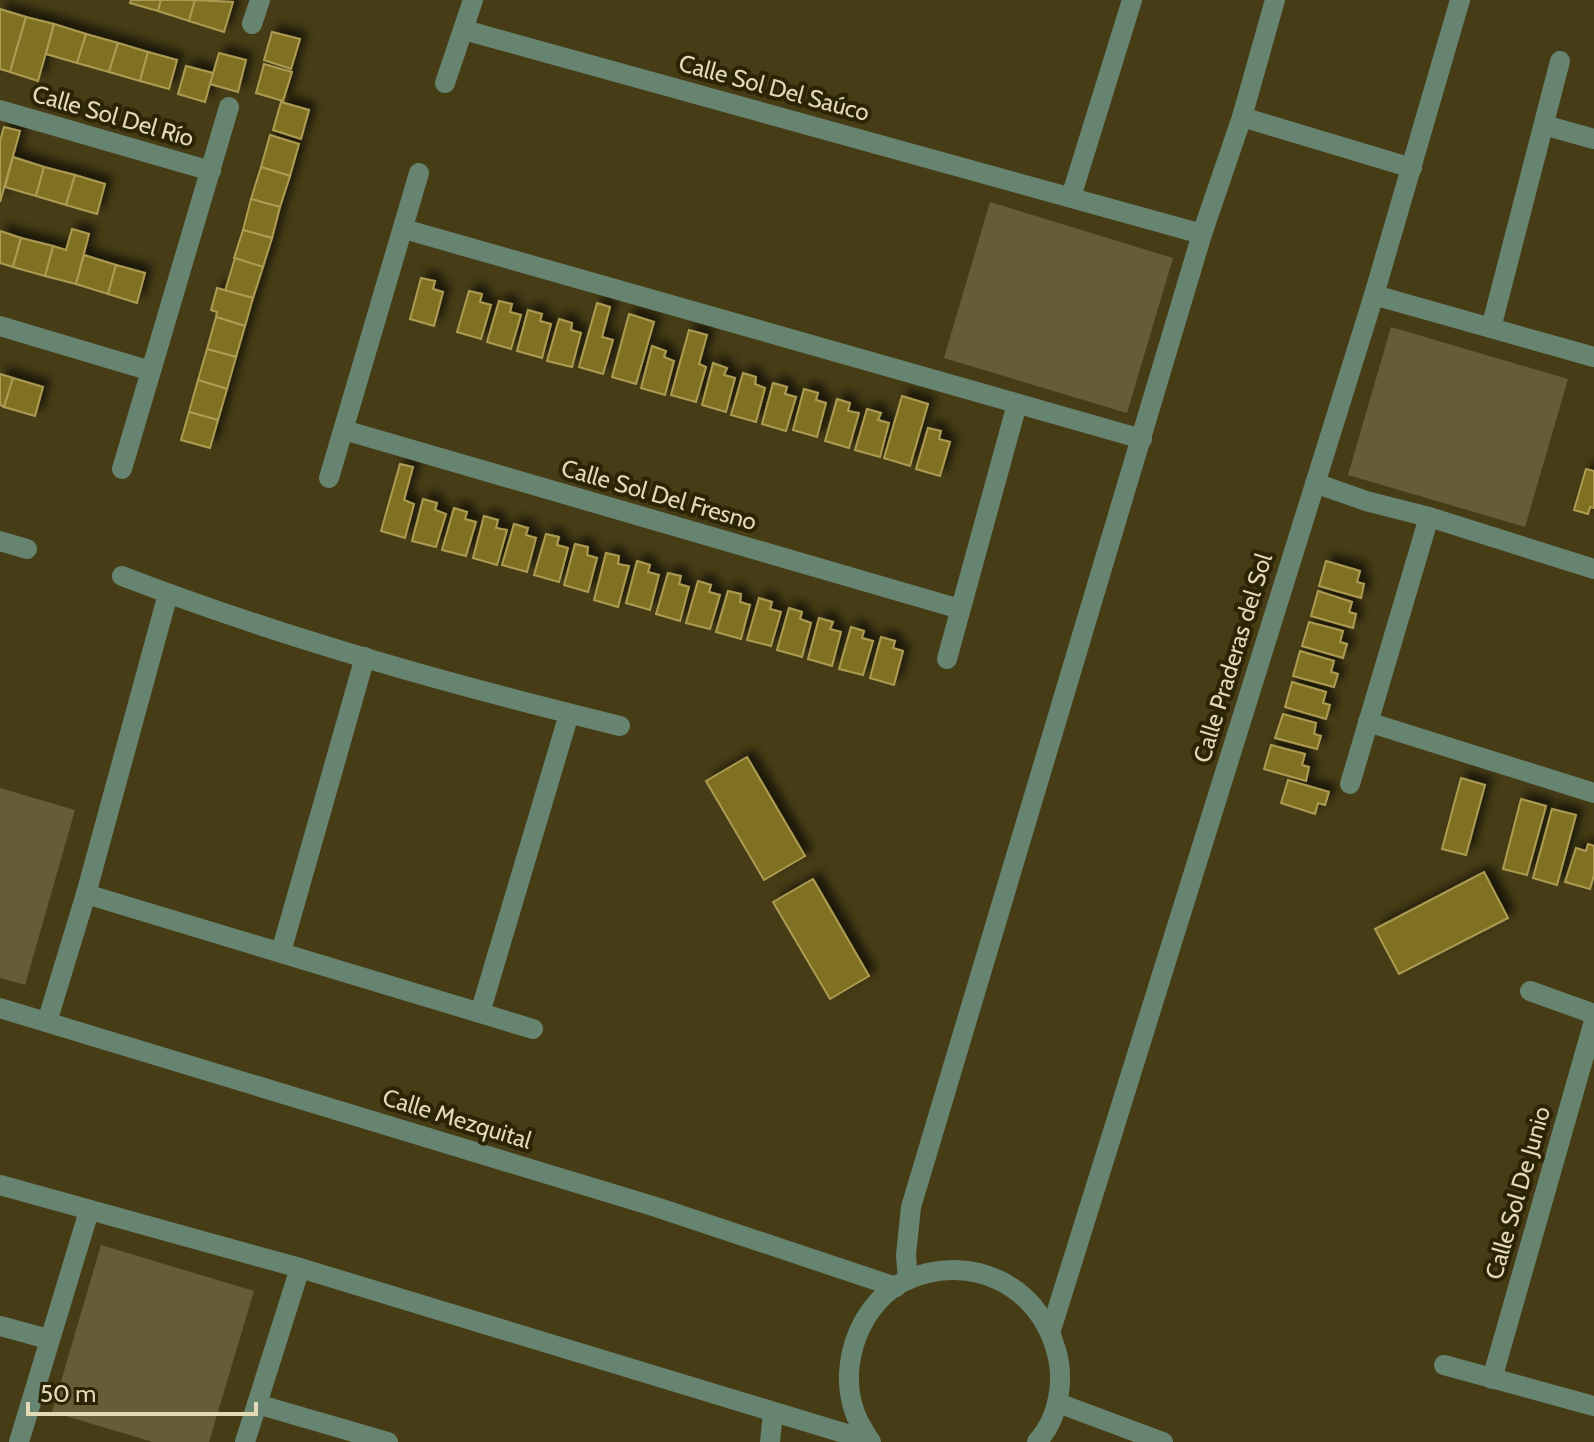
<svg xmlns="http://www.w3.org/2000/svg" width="1594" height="1442" viewBox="0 0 1594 1442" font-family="Cabin,sans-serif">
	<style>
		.green { fill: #665d36 }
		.building { fill: #806f23; stroke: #ac9b52; stroke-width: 2; filter: url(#shadow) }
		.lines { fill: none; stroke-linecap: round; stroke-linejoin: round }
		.minor { stroke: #678471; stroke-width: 20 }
		.labels { text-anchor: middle; stroke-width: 8; stroke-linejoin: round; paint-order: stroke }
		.street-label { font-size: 24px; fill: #e2dab6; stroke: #2b2405 }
	</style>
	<defs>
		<filter id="shadow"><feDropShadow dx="7" dy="-7" stdDeviation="4" flood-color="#0009"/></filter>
	</defs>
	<rect width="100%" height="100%" fill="#463d16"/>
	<!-- green -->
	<g class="green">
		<polygon points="990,202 1173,258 1127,413 944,358"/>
		<polygon points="1391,327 1568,379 1525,527 1348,475"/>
		<polygon points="0,788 75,810 25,985 0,978"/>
		<polygon points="101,1245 254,1291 209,1442 153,1442 52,1412"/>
	</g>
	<!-- building -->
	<g class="building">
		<polygon points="131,0 161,0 158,11 130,3"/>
		<polygon points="161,0 195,0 189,21 158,11"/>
		<polygon points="195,0 233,2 224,32 189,21"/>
		<polygon points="0,9 26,17 10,72 0,69"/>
		<polygon points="26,17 54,24 38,81 10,72"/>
		<polygon points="54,24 86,34 77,63 46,54"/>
		<polygon points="272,32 300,39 291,69 264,60"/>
		<polygon points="86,34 118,43 109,72 77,63"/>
		<polygon points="118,43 148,52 140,81 109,72"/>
		<polygon points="148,52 177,60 169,89 140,81"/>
		<polygon points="219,53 246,60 238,92 210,84"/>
		<polygon points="264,64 292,72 283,101 256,93"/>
		<polygon points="186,66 213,73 205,102 178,94"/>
		<polygon points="281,102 309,110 301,139 273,130"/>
		<polygon points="4,127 20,131 0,202 0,141"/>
		<polygon points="270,135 299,144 290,176 261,167"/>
		<polygon points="13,157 44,167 36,196 5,187"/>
		<polygon points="44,167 75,175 66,205 36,196"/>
		<polygon points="261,167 290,176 280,207 251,199"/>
		<polygon points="75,175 105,184 97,214 66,205"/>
		<polygon points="251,199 280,207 272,238 243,230"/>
		<polygon points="72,229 89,234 76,284 45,276 53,246 66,250"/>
		<polygon points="243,230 272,238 263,267 234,258"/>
		<polygon points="0,231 21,238 13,267 0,263"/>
		<polygon points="21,238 53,246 45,276 13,267"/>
		<polygon points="84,255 116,265 108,294 76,284"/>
		<polygon points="235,258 263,267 253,298 225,291"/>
		<polygon points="116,265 145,273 137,303 108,294"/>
		<polygon points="421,278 435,281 433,289 443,292 434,326 410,319"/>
		<polygon points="217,288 253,298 245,326 216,317 217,312 211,310"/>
		<polygon points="469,291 482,294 480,302 491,305 481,339 457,332"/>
		<polygon points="499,301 512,304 510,312 521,315 511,349 487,342"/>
		<polygon points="597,303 610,307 602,337 613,340 603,374 579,367"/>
		<polygon points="528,310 542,314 540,321 551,324 542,358 517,351"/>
		<polygon points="629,314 654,322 636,384 612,377"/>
		<polygon points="216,317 245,326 236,357 207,349"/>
		<polygon points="559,319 572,323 571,330 581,333 572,367 547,361"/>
		<polygon points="689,330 707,335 699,364 706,367 696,402 671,395"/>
		<polygon points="652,346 666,351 664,357 674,361 665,395 641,388"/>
		<polygon points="207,349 236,357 227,389 198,380"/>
		<polygon points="713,363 727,368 724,375 735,378 726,412 702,405"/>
		<polygon points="743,373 756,377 755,384 765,388 756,422 731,415"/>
		<polygon points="0,374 13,378 4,407 0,405"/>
		<polygon points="13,378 43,387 35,416 4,407"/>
		<polygon points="198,380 227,389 218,420 189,412"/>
		<polygon points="773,383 787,387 785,394 796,397 786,431 762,424"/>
		<polygon points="804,389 818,393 816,400 826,403 817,437 793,430"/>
		<polygon points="902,396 928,404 910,466 884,458"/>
		<polygon points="837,399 850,403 848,411 859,413 849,448 825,441"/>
		<polygon points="867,409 881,413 878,420 889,423 880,457 855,450"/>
		<polygon points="189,412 218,420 210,448 181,440"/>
		<polygon points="928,428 941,431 939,439 950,442 940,476 916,469"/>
		<polygon points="400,464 413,467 404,500 414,504 405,538 381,531"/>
		<polygon points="1586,469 1594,471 1594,508 1590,507 1588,514 1574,510"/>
		<polygon points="423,499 437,503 435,510 446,514 436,547 412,541"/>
		<polygon points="454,508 467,512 465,519 476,522 466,556 442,550"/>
		<polygon points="484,516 498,520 496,528 507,530 497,565 473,558"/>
		<polygon points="514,524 528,528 526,535 536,538 527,572 502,565"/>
		<polygon points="546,534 559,537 557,545 568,548 559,582 534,575"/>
		<polygon points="575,544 588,547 587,555 597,558 588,592 564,585"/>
		<polygon points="606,553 619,556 618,564 629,566 618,607 594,600"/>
		<polygon points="637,561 650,565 648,572 659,575 650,610 626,603"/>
		<polygon points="1326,561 1360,571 1357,582 1364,584 1361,598 1319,586"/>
		<polygon points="668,573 681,576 679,584 689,587 680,621 656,614"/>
		<polygon points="698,581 711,585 709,592 720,595 710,629 686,623"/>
		<polygon points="728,591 741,594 740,602 750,605 741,639 716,632"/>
		<polygon points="1318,591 1352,602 1349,612 1356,614 1353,628 1311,616"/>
		<polygon points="759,598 772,602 770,609 781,612 771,646 747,640"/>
		<polygon points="789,608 802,612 800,619 811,623 802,657 777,650"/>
		<polygon points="819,618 833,622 830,629 841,632 832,666 808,659"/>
		<polygon points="1309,622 1343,631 1340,642 1347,644 1343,658 1302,646"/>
		<polygon points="851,627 864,631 862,638 873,641 863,675 839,669"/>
		<polygon points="881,637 895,641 893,648 903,651 894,685 870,678"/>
		<polygon points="1300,651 1334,661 1331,672 1338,674 1334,687 1293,676"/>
		<polygon points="1292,682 1326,692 1323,703 1330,705 1326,719 1285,707"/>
		<polygon points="1283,714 1316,723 1314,734 1321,736 1317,749 1275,738"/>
		<polygon points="1271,745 1305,754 1302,765 1309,767 1306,781 1264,769"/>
		<polygon points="747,757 805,856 764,880 706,781"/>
		<polygon points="1461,778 1485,785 1466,855 1442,849"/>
		<polygon points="1288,780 1329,792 1325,805 1318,803 1315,814 1281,803"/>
		<polygon points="1521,799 1546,806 1527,875 1503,869"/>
		<polygon points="1552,809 1576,815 1557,885 1533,878"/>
		<polygon points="1588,844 1594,846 1594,875 1590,889 1565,882 1576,848 1586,851"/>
		<polygon points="1484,872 1508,918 1399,974 1375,929"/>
		<polygon points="813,879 869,976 830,999 773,902"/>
	</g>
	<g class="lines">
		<!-- minor -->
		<g class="minor">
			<polyline points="252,24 260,0"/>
			<polyline points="464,30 1202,234"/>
			<polyline points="445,83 473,0"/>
			<polyline points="0,110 211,171"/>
			<polyline points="1242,117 1412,168"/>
			<polyline points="1544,125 1594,139"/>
			<polyline points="1071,197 1132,0"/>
			<polyline points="404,229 1142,439"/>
			<polyline points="1374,295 1594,357"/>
			<polyline points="0,326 151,371"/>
			<polyline points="1491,328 1560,61"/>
			<polyline points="344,430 960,609"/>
			<polyline points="122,469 229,107"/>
			<polyline points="329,478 419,173"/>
			<polyline points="1315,483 1366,501 1429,517 1594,569"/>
			<polyline points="0,541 27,549"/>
			<path d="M122,576C283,638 452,685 620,726"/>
			<polyline points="947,659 1017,404"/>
			<polyline points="1368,722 1594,793"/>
			<polyline points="1350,784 1429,517"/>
			<polyline points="86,894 533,1029"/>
			<polyline points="281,952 365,657"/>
			<polyline points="1530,991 1594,1014"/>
			<polyline points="0,1008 656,1207 896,1287"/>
			<polyline points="480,1013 569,714"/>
			<polyline points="47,1022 86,894 168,594"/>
			<polyline points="0,1185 300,1268 870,1441"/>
			<polyline points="908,1280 906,1255 911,1207 1202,234 1242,117 1275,0"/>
			<polyline points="0,1326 48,1339"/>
			<polyline points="1051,1330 1374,295 1460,0"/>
			<polyline points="1444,1365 1594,1406"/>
			<polyline points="1492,1379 1594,1021"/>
			<polyline points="1058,1403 1163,1442"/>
			<polyline points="257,1404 388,1442"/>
			<polyline points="19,1442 89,1211"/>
			<polyline points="245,1442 300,1268"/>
			<polyline points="770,1442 773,1412"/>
			<path d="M871,1442C865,1433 857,1421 854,1410C838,1363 861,1301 907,1280C971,1252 1038,1285 1056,1350C1065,1380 1059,1418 1037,1442"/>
		</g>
	</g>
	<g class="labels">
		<!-- street labels -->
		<g class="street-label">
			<text transform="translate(774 88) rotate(15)" y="8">Calle Sol Del Saúco</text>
			<text transform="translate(113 116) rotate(16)" y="8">Calle Sol Del Río</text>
			<text transform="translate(659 495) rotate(16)" y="8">Calle Sol Del Fresno</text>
			<text transform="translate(1233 658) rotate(-73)" y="8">Calle Praderas del Sol</text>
			<text transform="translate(457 1119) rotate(17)" y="8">Calle Mezquital</text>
			<text transform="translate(1518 1193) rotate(-74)" y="8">Calle Sol De Junio</text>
		</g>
	</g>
	<!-- scale -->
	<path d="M28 1402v12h228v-12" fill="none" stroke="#e2dab6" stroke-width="4"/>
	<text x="40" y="1402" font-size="24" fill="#e2dab6" stroke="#2b2405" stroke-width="6" paint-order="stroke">50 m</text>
</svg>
